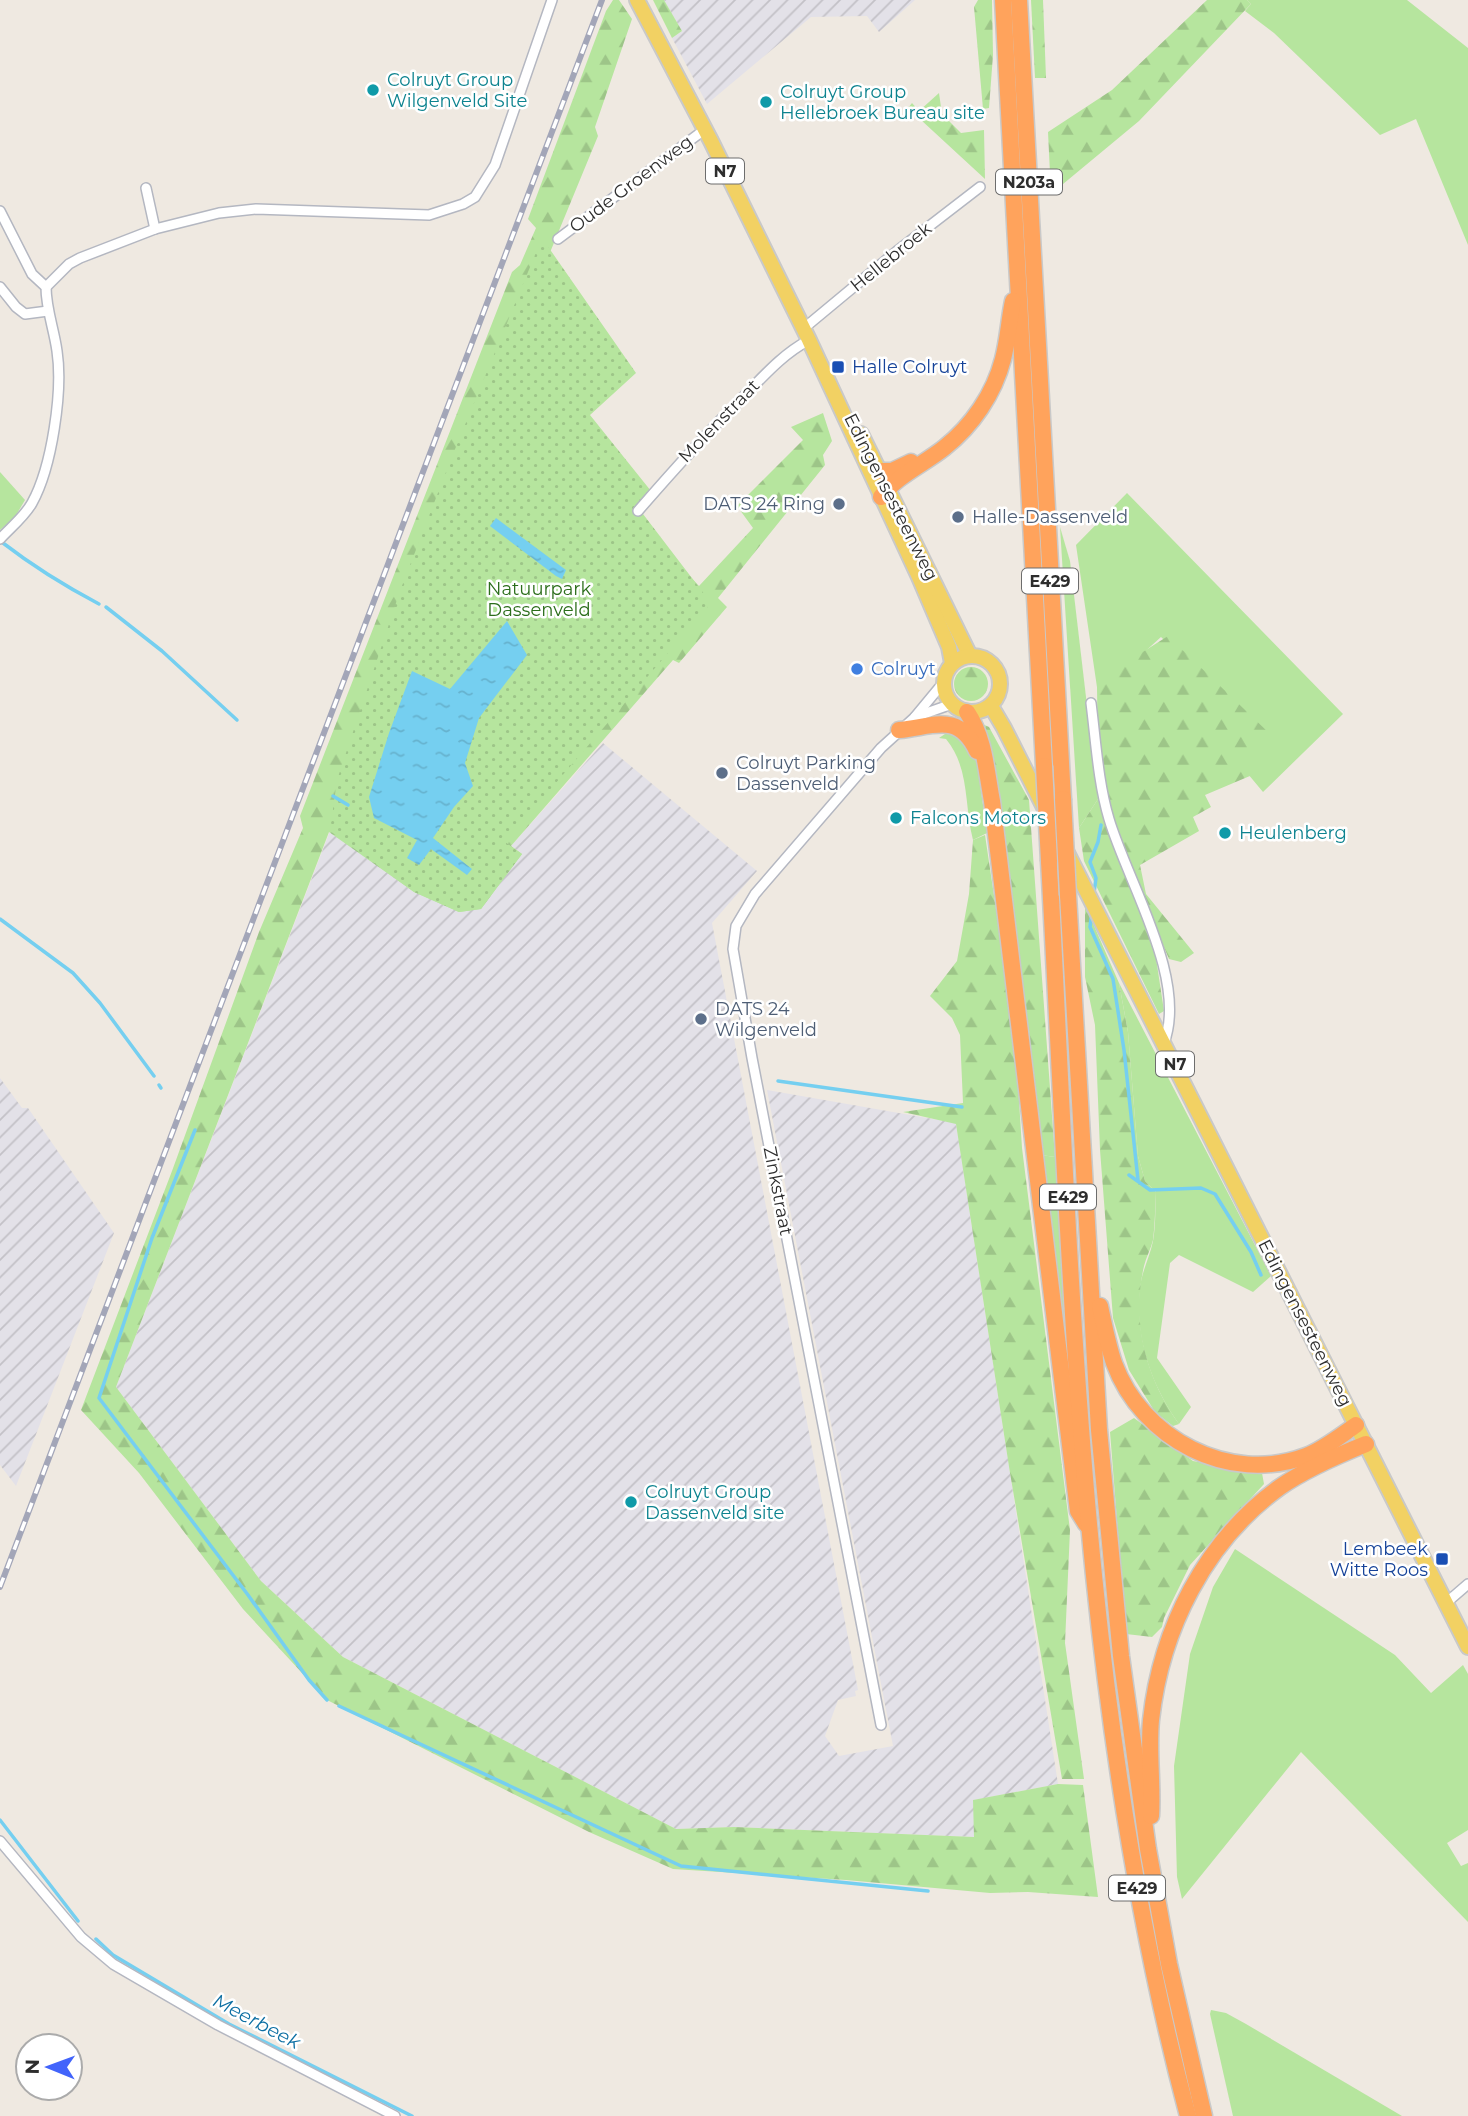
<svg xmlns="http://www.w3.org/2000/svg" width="1468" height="2116" viewBox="0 0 1468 2116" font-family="Montserrat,sans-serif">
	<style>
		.industrial { fill: url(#industrial-furrows) }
		.grass { fill: #b6e59e }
		.forest { fill: url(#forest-firs) }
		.park { fill: url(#park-dots) }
		.water { fill: url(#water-ripples) }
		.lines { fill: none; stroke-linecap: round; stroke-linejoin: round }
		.stream { stroke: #75cff0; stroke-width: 3.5 }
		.street-casing { stroke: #b4b7c1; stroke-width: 12 }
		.primary-casing { stroke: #c9c9c9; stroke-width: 18 }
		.highway-casing { stroke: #c9c9c9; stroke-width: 19 }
		.street { stroke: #fff; stroke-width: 9 }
		.primary { stroke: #f2d163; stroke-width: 14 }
		.highway { stroke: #ffa35c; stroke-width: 16 }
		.rail-casing { stroke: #a3a6b8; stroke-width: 6 }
		.rail { stroke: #fff; stroke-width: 3.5; stroke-dasharray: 10; stroke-linecap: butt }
		.highway-bridge-casing { stroke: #c9c9c9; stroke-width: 19; stroke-linecap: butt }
		.highway-bridge { stroke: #ffa35c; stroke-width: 16 }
		.culture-dot { fill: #0f9aa8; stroke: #fff; stroke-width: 2.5 }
		.transit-dot { fill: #1a4fb4; stroke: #fff; stroke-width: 2.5 }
		.service-dot { fill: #5c6f8a; stroke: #fff; stroke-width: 2.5 }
		.shop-dot { fill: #3f7fe0; stroke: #fff; stroke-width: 2.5 }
		.labels { text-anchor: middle; stroke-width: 5; stroke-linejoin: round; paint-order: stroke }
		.shield { fill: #fff; stroke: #6d6d6d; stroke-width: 2 }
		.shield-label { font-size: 16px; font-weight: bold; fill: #2e2e2e }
		.culture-label { font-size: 18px; fill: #0d838f; stroke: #fff; text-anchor: start }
		.street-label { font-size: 18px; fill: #2e2e2e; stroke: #fff }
		.transit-label { font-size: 18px; fill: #164399; stroke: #fff; text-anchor: start }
		.service-label { font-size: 18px; fill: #4e5e75; stroke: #fff; text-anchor: start }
		.park-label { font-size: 18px; fill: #2c6e1b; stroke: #fff }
		.shop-label { font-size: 18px; fill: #366cbe; stroke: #fff; text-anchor: start }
		.water-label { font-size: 19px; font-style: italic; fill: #0d6fa3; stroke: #fff }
	</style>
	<defs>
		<pattern id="industrial-furrows" width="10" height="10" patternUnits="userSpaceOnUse" patternTransform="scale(1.75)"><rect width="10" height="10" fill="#e3e1e8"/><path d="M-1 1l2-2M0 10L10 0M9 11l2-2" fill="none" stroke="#c3c1c7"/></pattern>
		<pattern id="forest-firs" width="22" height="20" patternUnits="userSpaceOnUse" patternTransform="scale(1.75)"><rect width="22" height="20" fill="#b6e59e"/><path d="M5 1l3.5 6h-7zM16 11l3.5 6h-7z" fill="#9dc588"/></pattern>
		<pattern id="park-dots" width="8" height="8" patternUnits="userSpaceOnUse" patternTransform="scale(1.75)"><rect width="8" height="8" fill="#b6e59e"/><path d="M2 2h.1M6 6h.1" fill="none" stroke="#9dc588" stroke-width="1.8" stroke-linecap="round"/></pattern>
		<pattern id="water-ripples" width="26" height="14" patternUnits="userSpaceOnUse" patternTransform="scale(1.75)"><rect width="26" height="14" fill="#75cff0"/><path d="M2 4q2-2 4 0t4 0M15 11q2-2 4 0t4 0" fill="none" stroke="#66b2ce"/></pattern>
	</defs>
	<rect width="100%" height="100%" fill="#efe9e1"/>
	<!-- industrial -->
	<g class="industrial">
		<polygon points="664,0 915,0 879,32 867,16 811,17 707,104 672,38 682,31"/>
		<polygon points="603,743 757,871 712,923 858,1690 855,1691 856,1696 838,1700 825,1736 839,1756 893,1746 767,1090 956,1123 1058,1784 974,1800 974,1837 734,1827 676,1829 343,1657 261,1581 116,1387 330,831 414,892 522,854 511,846"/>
		<polygon points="0,1078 22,1108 28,1108 114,1233 16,1486 0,1465"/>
	</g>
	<!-- grass -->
	<g class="grass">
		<polygon points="1247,0 1407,0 1468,48 1468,245 1416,119 1380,135 1274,33 1245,11 1251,4"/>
		<polygon points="0,472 25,500 15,517 0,530"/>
		<polygon points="1127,493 1343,714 1263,792 1238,762 1260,735 1161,637 1098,694 1076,545"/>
		<polygon points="1060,527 1070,561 1098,799 1079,828"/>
		<path d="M948,732L966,740L977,763L987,833L973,840C964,805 970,768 946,739L939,738Z"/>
		<path d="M1119,983L1271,1276L1253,1292L1179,1255L1170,1263L1157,1358L1191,1407L1179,1424C1151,1385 1134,1336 1140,1287C1142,1271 1150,1256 1153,1241C1156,1225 1155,1208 1156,1192L1145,1181L1138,1156L1128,1032Z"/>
		<polygon points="1041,1155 1055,1157 1072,1366 1066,1368"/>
		<polygon points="1235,1549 1395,1655 1431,1693 1463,1665 1468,1674 1468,1830 1447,1843 1461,1866 1468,1863 1468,1922 1301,1752 1182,1899 1177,1877 1174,1766 1190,1654 1213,1587"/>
		<polygon points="1211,2010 1226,2013 1246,2024 1402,2116 1233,2116 1210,2014"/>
	</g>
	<!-- forest -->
	<g class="forest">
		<polygon points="613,0 619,0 632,19 595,127 598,136 551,250 497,367 699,586 753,528 737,506 803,440 791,427 823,413 832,441 823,455 825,465 718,598 727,607 679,663 673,660 511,846 522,854 481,909 459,912 414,892 329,832 116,1387 261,1581 343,1657 676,1829 734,1827 974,1837 973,1800 1058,1784 1083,1785 1098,1897 1028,1892 990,1893 846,1880 673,1869 589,1832 327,1700 243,1609 139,1473 81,1410 172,1171 259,932 303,828 300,816 512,272 520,265 536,228 528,219 606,11"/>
		<polygon points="653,0 664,0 682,31 672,38"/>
		<polygon points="978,0 992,0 993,55 989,108 983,109 974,7"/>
		<polygon points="1031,0 1043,0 1046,78 1035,78"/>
		<polygon points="1207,0 1247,0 1251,4 1139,121 1051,194 1048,132 1112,90"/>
		<polygon points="939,93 942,114 961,133 984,130 985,179 908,108 912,103 919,111"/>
		<polygon points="1168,636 1269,733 1248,761 1257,773 1205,795 1211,807 1193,817 1199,831 1140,865 1146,894 1194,953 1181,962 1169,959 1149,912 1164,1011 1159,1014 1084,861 1079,828 1098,799 1097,681"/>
		<circle cx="971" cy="684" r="17"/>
		<polygon points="980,723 989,727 1029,800 1055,1157 1041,1155 1003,816"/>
		<polygon points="985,835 1015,1037 1022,1148 1070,1530 1065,1643 1084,1779 1062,1779 1010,1473 956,1124 903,1112 963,1103 960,1035 952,1018 930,996 957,961 969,894 973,840"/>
		<path d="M1085,905L1119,983L1128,1032L1138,1156L1145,1181L1156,1192C1155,1208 1155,1225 1153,1240C1151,1249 1146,1257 1144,1266C1131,1322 1146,1378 1179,1424L1173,1426L1155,1412L1129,1370L1113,1318L1100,1150L1095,1025L1085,977Z"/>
		<polygon points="1134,1418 1193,1461 1262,1473 1264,1484 1190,1565 1164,1618 1162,1627 1152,1637 1126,1634 1110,1432"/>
	</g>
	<!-- park -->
	<polygon class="park" points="542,238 636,373 590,415 651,491 643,514 711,603 505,842 522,854 481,909 459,912 414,892 330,831 337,780 400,591 453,454"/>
	<!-- water -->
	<g class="water">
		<polygon points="496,518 566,570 562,579 556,576 490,526"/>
		<polygon points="507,621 527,655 479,718 465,763 473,786 454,807 433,838 472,869 467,875 431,849 419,865 407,858 417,840 374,818 369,797 389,733 412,671 450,689"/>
	</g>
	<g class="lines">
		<!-- stream -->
		<g class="stream">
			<path d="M3,543C34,567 65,586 99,604"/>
			<polyline points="106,607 162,651 237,720"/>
			<polyline points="333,796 348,805"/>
			<polyline points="1094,893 1096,878 1090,862 1098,842 1101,825"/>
			<polyline points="1092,911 1090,927 1113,979 1124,1050 1138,1180"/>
			<polyline points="0,919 73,973 100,1003 154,1076"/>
			<polyline points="778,1081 962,1107"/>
			<polyline points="159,1085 161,1088"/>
			<polyline points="195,1130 152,1238 99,1398 248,1595 309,1680 327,1700"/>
			<polyline points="1129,1175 1150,1190 1201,1188 1215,1194 1251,1252 1261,1275"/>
			<polyline points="339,1706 681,1866 928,1891"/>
			<polyline points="0,1820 78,1921"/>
			<polyline points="96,1939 113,1955 229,2024 412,2116"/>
		</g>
		<defs>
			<g id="street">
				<polyline points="146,188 155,229"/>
				<path d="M0,211L32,274L46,287C46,309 54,329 57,351C63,391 52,467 32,503C25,516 10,528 0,539"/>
				<polyline points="558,239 704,130"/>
				<polyline points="0,287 16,307 25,314 48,311"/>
				<polyline points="46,287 69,264 80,258 155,229 219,213 256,209 429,215 463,204 475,197 495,165 552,0"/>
				<polyline points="803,329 897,251 980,187"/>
				<path d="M638,511C671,473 704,436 740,400C762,378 781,355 809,340"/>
				<path d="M1091,703C1096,742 1098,782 1109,819C1128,883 1188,979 1164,1043"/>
				<polyline points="915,717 952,704"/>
				<polyline points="1446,1603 1468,1584"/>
				<polyline points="881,1725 752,1058 733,949 736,926 755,894 881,748 914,718 943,683"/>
				<polyline points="0,1841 81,1937 113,1964 218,2025 395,2116"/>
			</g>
			<g id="primary">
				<polyline points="637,0 711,141 809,340 919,577 949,647 952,663"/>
				<polyline points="861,434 970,656"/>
				<circle cx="972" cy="684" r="28"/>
				<polyline points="991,706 1004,728 1468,1647"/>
			</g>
			<g id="highway">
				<polyline points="1003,0 1044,766"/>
				<polyline points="1019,0 1063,799"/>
				<polyline points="880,471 892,471 911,462"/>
				<path d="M881,497C896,476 924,464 944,448C972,426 994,394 1003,359C1008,340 1009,320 1013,301"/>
				<path d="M967,712C985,739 986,770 992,801L1078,1511L1086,1524"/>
				<path d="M899,730C933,727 958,711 977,751"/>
				<path d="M1049,861C1072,1281 1079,1708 1188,2116"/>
				<polyline points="1068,895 1099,1430 1121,1656 1148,1849 1169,1964 1204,2116"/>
				<path d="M1100,1306C1104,1325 1108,1345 1114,1363C1142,1439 1229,1485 1306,1456C1324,1449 1340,1436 1356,1425"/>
				<path d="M1151,1816C1153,1784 1148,1752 1151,1720C1161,1629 1205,1541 1280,1487C1306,1469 1336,1456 1366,1444"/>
			</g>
		</defs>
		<!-- street casing -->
		<use href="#street" class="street-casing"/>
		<!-- primary casing -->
		<use href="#primary" class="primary-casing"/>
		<!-- highway casing -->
		<use href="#highway" class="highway-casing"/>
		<!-- street -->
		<use href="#street" class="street"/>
		<!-- primary -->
		<use href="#primary" class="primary"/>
		<!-- highway -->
		<use href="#highway" class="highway"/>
		<defs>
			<polyline id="rail" points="0,1587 602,0"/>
		</defs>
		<!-- rail casing -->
		<use href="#rail" class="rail-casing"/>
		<!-- rail -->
		<use href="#rail" class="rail"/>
		<defs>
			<g id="highway-bridge">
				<polyline points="1044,766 1049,861"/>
				<polyline points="1063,799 1068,895"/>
			</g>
		</defs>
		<!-- highway-bridge casing -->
		<use href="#highway-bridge" class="highway-bridge-casing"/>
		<!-- highway-bridge -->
		<use href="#highway-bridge" class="highway-bridge"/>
	</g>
	<!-- markers -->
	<g class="culture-dot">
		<circle cx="373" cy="90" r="7"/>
		<circle cx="766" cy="102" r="7"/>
		<circle cx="896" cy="818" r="7"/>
		<circle cx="1225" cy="833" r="7"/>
		<circle cx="631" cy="1502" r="7"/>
	</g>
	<g class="transit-dot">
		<rect x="831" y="360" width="14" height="14" rx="3.5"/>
		<rect x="1435" y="1552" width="14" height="14" rx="3.5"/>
	</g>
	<g class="service-dot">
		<circle cx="839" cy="504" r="7"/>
		<circle cx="958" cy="517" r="7"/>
		<circle cx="722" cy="773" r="7"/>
		<circle cx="701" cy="1019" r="7"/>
	</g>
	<circle class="shop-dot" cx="857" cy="669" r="7"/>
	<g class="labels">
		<!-- shield labels -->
		<g class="shield">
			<rect x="706" y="158.5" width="38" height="25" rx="5"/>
			<rect x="996" y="169.5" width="66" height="25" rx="5"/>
			<rect x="1022" y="568.5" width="56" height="25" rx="5"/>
			<rect x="1156" y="1051.5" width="38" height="25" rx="5"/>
			<rect x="1040" y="1184.5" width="56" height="25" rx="5"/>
			<rect x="1109" y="1875.5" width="56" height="25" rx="5"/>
		</g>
		<g class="shield-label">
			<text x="725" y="177">N7</text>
			<text x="1029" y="188">N203a</text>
			<text x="1050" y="587">E429</text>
			<text x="1175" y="1070">N7</text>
			<text x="1068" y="1203">E429</text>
			<text x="1137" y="1894">E429</text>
		</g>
		<!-- culture labels -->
		<g class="culture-label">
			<text x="387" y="86">Colruyt Group<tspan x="387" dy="21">Wilgenveld Site</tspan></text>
			<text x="780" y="98">Colruyt Group<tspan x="780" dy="21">Hellebroek Bureau site</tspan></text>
			<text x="910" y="824">Falcons Motors</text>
			<text x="1239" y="839">Heulenberg</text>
			<text x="645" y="1498">Colruyt Group<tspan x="645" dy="21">Dassenveld site</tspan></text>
		</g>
		<!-- street labels -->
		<g class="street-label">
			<text transform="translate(631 184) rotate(-37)" y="6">Oude Groenweg</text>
			<text transform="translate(891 257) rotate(-39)" y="6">Hellebroek</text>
			<text transform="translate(719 421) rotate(-46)" y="6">Molenstraat</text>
			<text transform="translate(891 497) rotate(63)" y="6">Edingensesteenweg</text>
			<text transform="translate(778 1191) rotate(79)" y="6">Zinkstraat</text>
			<text transform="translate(1305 1323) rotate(63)" y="6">Edingensesteenweg</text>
		</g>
		<!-- transit labels -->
		<g class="transit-label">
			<text x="852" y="373">Halle Colruyt</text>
			<text x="1428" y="1555" text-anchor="end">Lembeek<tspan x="1428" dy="21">Witte Roos</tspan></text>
		</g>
		<!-- service labels -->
		<g class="service-label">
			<text x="825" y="510" text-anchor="end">DATS 24 Ring</text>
			<text x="972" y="523">Halle-Dassenveld</text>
			<text x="736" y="769">Colruyt Parking<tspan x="736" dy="21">Dassenveld</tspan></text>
			<text x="715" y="1015">DATS 24<tspan x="715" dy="21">Wilgenveld</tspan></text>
		</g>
		<!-- park labels -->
		<g class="park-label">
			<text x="539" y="595">Natuurpark<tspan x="539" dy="21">Dassenveld</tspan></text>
		</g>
		<!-- shop labels -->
		<g class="shop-label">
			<text x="871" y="675">Colruyt</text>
		</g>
		<!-- water labels -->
		<g class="water-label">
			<text transform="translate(257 2021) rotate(28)" y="7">Meerbeek</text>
		</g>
	</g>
	<!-- north arrow -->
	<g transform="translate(49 2067) rotate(271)"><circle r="33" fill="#ffffff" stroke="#ababab" stroke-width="2"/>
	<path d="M0-5L12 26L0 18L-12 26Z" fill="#4264fb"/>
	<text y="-10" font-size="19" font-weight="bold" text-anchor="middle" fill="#2e2e2e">N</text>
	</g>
</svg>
